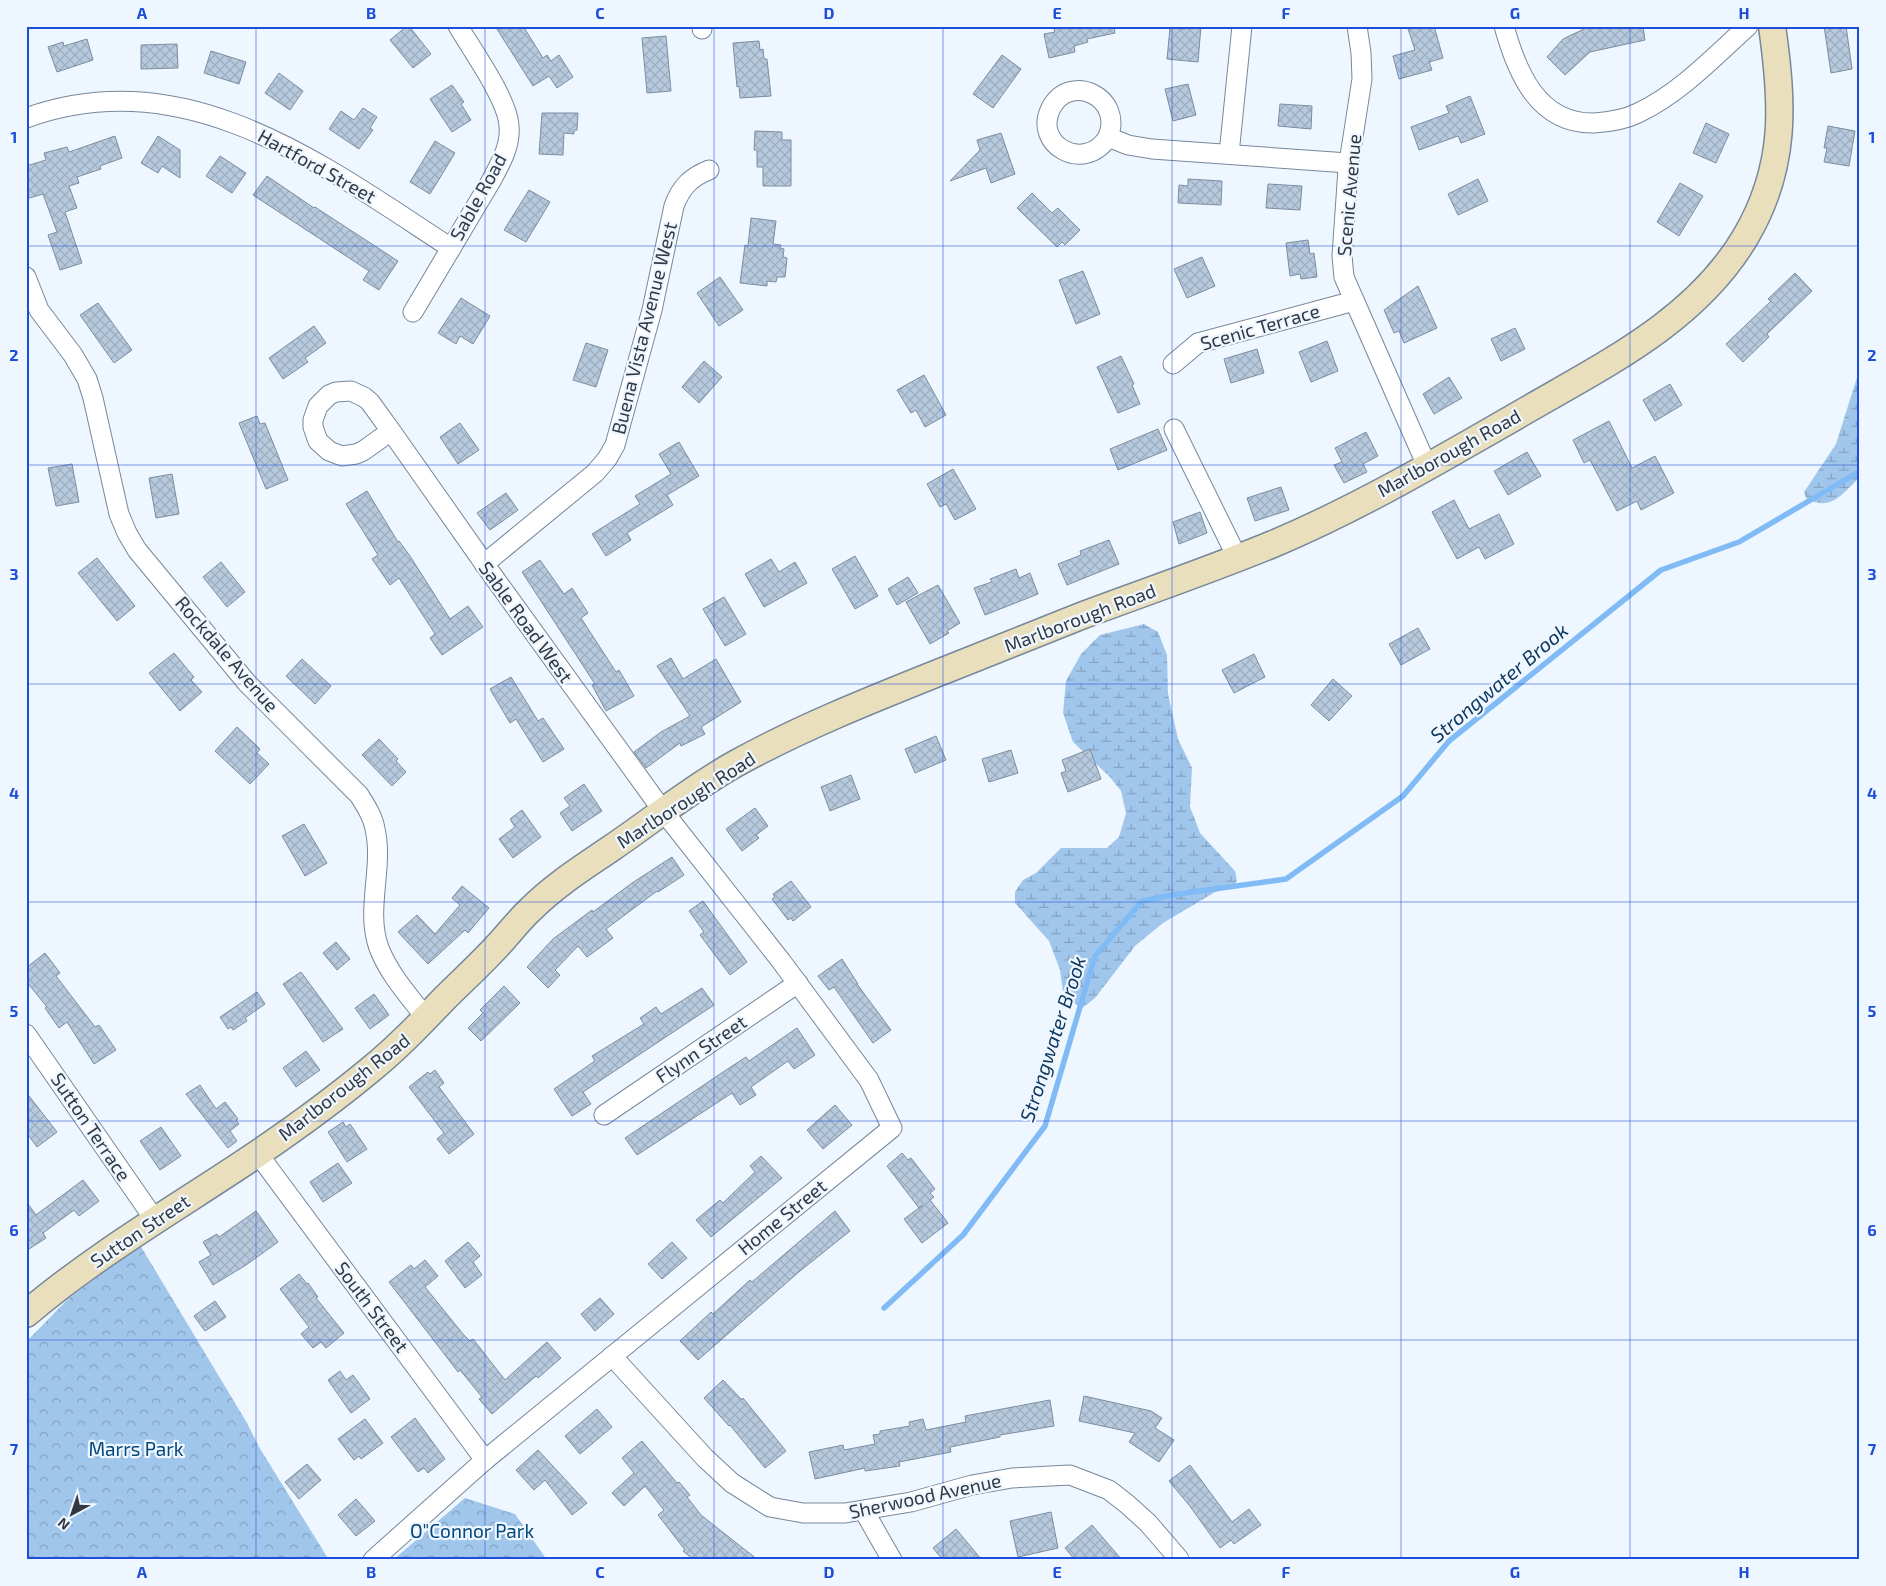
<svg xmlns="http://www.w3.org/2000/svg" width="1886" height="1586" viewBox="0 0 1886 1586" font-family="'Exo 2',sans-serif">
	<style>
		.wetland { fill: url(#wetland-marsh) }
		.park { fill: url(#park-crowns) }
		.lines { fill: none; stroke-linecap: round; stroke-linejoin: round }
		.stream { stroke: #81bbf5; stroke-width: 5.5 }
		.building { fill: url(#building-cross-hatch); stroke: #7c8ea1 }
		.street-casing { stroke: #76889a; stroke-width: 21 }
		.secondary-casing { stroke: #76889a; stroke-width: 29 }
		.street { stroke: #fff; stroke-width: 19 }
		.secondary { stroke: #e9dfbd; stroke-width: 26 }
		.grid { fill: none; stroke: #1d4ed8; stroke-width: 1; stroke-opacity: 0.55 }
		.labels { text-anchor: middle; stroke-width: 4.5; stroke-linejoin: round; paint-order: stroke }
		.street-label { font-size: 19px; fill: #323942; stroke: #eef6ff }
		.park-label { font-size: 19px; fill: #04467a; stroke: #eef6ff }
		.water-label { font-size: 20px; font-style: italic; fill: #0e375d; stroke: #eef6ff }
		.neatline { fill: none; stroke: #1d4ed8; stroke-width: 2 }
		.grid-label { font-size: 16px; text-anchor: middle; font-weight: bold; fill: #1d4ed8 }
	</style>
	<defs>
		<pattern id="wetland-marsh" width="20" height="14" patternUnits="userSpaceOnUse" patternTransform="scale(1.25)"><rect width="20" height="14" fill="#a1c6ec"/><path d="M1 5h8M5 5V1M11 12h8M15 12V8" fill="none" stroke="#84a2c1"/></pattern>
		<pattern id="park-crowns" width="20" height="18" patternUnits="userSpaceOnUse" patternTransform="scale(1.25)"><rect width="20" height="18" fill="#a1c6ec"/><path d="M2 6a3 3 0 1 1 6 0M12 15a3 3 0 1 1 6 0" fill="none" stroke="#84a2c1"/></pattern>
		<pattern id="building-cross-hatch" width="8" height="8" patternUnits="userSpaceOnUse" patternTransform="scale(1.25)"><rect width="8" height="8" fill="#b6c9dd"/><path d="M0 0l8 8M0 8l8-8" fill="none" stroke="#9dadbf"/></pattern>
	</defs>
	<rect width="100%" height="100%" fill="#eef6ff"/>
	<!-- wetland -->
	<g class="wetland">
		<path d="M1860,368V477C1844,492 1831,513 1806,498L1804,492L1836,444Z"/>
		<polygon points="1144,624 1158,632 1167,655 1168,694 1178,739 1192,768 1190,807 1200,833 1235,871 1237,881 1233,886 1215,892 1163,923 1135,946 1095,998 1081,1009 1063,992 1060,970 1049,941 1015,903 1015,892 1023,880 1036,873 1061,848 1107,848 1119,837 1126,813 1121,791 1109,776 1073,742 1063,713 1066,681 1081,654 1100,635"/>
	</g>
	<!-- park -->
	<g class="park">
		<polygon points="140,1245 247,1423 259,1447 329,1560 26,1560 26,1342 68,1299"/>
		<polygon points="465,1498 515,1514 547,1560 393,1560"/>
	</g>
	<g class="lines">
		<!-- stream -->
		<polyline class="stream" points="884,1308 963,1235 1045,1126 1095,956 1142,901 1178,894 1286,879 1403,796 1449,741 1661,570 1739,542 1860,471"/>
	</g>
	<!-- building -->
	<g class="building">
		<polygon points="407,26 409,26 431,54 413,68 390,40"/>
		<polygon points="495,26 523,26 543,58 547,55 551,61 559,55 573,77 557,88 549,76 533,86"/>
		<polygon points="1053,26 1114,26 1115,33 1087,39 1088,42 1074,46 1075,52 1049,58 1044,34 1055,32"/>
		<polygon points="1186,26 1201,26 1198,62 1167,59 1170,28 1185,29"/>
		<polygon points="1407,26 1434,26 1443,58 1429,62 1432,70 1399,79 1393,56 1415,50"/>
		<polygon points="1584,26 1643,26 1645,40 1590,52 1565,75 1547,57 1563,39 1584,29"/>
		<polygon points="1824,26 1846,26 1852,69 1831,73"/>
		<polygon points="666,36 671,91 647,93 642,38"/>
		<polygon points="87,39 93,60 57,72 48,47 63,42 64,46"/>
		<polygon points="759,41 760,50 763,49 764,59 767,59 771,96 740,98 739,86 737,87 733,43"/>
		<polygon points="177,44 178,68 141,69 141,45"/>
		<polygon points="211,51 246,62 239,84 204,73"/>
		<polygon points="1002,55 1021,69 993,108 973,94"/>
		<polygon points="279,73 303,91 290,110 265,93"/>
		<polygon points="1188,84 1196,115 1173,121 1165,89"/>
		<polygon points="452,85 464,102 461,104 471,120 452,132 430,99"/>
		<polygon points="1470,96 1485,134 1461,143 1458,136 1419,150 1411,127 1449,113 1446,106"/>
		<polygon points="1280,104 1312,106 1311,129 1278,126"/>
		<polygon points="363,108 377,117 370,128 373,130 359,149 329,129 341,111 354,120"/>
		<polygon points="542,113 578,113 577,130 574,130 574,134 564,133 563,155 539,154"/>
		<polygon points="1706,123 1729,134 1716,163 1693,153"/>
		<polygon points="1828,126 1855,131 1849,166 1824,162 1827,148 1824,148"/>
		<polygon points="755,131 782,132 782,140 791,140 791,186 763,186 763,167 757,167 757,150 754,150"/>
		<polygon points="1001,133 1015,174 991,183 986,168 950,181 980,150 977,140"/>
		<polygon points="115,136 122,158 100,166 101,169 77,177 79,183 69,186 77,208 65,212 82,263 60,270 48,235 57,232 43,194 26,199 26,166 46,160 44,153 67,147 69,152"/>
		<polygon points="158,136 180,150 180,178 162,166 158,173 141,163"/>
		<polygon points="435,141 455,153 430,194 410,182"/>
		<polygon points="220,156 246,173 232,193 206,176"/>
		<polygon points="267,176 314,208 315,207 398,261 379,290 363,280 369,271 253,195"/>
		<polygon points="1188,179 1222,181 1221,205 1178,203 1179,185 1188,186"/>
		<polygon points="1478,179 1488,201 1458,215 1448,194"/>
		<polygon points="1680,183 1703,196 1679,236 1657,222"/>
		<polygon points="1268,184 1302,186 1300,210 1266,208"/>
		<polygon points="529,190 550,202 526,242 504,230"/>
		<polygon points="1032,193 1052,213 1058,208 1080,230 1065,245 1062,242 1057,247 1017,208"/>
		<polygon points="751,218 776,221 773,244 781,245 780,248 784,249 783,257 787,258 785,277 777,277 776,282 767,281 767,286 740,283 745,245 748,246"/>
		<polygon points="1308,240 1310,254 1314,253 1317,277 1301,279 1300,274 1290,276 1286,243"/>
		<polygon points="1202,257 1215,286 1187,298 1174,269"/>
		<polygon points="1083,271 1100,314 1076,324 1059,280"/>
		<polygon points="1795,273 1812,291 1767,334 1769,337 1743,362 1726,344 1771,301 1768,299"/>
		<polygon points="720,277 743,310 719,326 697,293"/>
		<polygon points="1418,286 1437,328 1404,343 1399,331 1394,333 1384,310"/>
		<polygon points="461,298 490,316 473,344 460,336 456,344 438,333"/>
		<polygon points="98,303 132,350 114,363 80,315"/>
		<polygon points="314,326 326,343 305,358 308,362 283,379 269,358"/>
		<polygon points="1515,328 1525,349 1501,361 1491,339"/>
		<polygon points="1327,341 1338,371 1311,382 1299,352"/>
		<polygon points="586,343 608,350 596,387 573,380"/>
		<polygon points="1257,349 1264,373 1231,383 1224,359"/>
		<polygon points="1121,356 1134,384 1132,385 1140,404 1118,413 1097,367"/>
		<polygon points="704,361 722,377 699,403 682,387"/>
		<polygon points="924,375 946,415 925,427 916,410 911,413 897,390"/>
		<polygon points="1449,377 1462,398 1434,414 1423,394"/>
		<polygon points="1670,384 1682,405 1655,421 1643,400"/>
		<polygon points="257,416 260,424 265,423 288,480 266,489 239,423"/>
		<polygon points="1609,421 1632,468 1655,456 1674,493 1641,510 1637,501 1617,511 1590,460 1584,463 1573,440"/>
		<polygon points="460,423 479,450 458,464 440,437"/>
		<polygon points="1158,429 1167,450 1118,470 1110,449"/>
		<polygon points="1366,432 1378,456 1363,464 1367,472 1344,483 1334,465 1342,462 1335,448"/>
		<polygon points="679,442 699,476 667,495 673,505 627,533 631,540 606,556 592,534 640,504 635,496 671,474 659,454"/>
		<polygon points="1527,452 1541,476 1508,495 1494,471"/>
		<polygon points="72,464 79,502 56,506 48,468"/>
		<polygon points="953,469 976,509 955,520 946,504 940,507 927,484"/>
		<polygon points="172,474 179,514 156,518 149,478"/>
		<polygon points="1281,487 1289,510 1255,521 1247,498"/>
		<polygon points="367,491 398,542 399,541 410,556 450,619 468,606 483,627 442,655 430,638 435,634 399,578 390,585 372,559 378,555 346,504"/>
		<polygon points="506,493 518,510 490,530 477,513"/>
		<polygon points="1454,500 1469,529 1499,514 1514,544 1485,559 1479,547 1457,559 1432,512"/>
		<polygon points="1200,512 1207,533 1179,544 1173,522"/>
		<polygon points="1109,540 1119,564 1067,585 1058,564 1081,555 1080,551"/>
		<polygon points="855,556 878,596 855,609 832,569"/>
		<polygon points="97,558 135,606 117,621 78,573"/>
		<polygon points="771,559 779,572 795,562 807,583 764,607 745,574"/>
		<polygon points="540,560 564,594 572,588 588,613 581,618 616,672 619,670 634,696 606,711 592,685 595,684 522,572"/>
		<polygon points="221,562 245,592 227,607 203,577"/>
		<polygon points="1016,569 1019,578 1030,573 1038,594 985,615 974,588 992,582 990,579"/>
		<polygon points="908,577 918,593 897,605 888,589"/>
		<polygon points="938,585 960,623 947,631 949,633 930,644 906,602"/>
		<polygon points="724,597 746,634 725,646 703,609"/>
		<polygon points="1418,628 1430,649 1401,665 1389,644"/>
		<polygon points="174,653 194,677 191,680 202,692 180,711 149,673"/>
		<polygon points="1254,654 1265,677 1234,693 1222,670"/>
		<polygon points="671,658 683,679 716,659 741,702 701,727 705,734 681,746 680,743 646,768 634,752 661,732 690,716 657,666"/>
		<polygon points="302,659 331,686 315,704 286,676"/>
		<polygon points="511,677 538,721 543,718 564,749 543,762 516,719 510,723 490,689"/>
		<polygon points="1333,679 1352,696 1329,721 1311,705"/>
		<polygon points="237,727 260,749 257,753 269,764 250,784 215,751"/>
		<polygon points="936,736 946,760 915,773 905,749"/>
		<polygon points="379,739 398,759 396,761 406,772 392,786 362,755"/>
		<polygon points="1090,749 1101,779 1068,792 1061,773 1066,771 1062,760"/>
		<polygon points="1011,750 1018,773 989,782 982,759"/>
		<polygon points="851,775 860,799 830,811 821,787"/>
		<polygon points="584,784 602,811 572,831 560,813 570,806 564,798"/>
		<polygon points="755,808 768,826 756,835 759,838 742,851 726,829"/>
		<polygon points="522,810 541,837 513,858 499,839 515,827 510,819"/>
		<polygon points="304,824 327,863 305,876 282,836"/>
		<polygon points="672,857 684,875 658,892 657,891 606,929 613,938 587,957 578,946 555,970 560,975 548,988 527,967 553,939 592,910 593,912 632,883"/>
		<polygon points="791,881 811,907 793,921 791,918 788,920 772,899 775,897 773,894"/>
		<polygon points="462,886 489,908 468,933 465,930 428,964 398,932 417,915 435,934 460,905 452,898"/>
		<polygon points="703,901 747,962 730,975 700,935 704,932 689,911"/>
		<polygon points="336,942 350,959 337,970 323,953"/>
		<polygon points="45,953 60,973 56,976 95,1027 99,1025 116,1050 94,1064 67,1022 59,1028 45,1008 47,1007 26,981 26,968"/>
		<polygon points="842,959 858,984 857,984 891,1030 873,1043 834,987 829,990 818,976"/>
		<polygon points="301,972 343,1029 323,1042 283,984"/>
		<polygon points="504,986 520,1003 481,1041 468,1028 483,1013 480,1010"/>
		<polygon points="702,988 714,1005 583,1092 591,1104 572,1116 554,1089 595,1061 592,1056 644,1024 640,1018 656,1007 661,1014"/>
		<polygon points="257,992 265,1004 245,1018 247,1021 233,1030 231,1027 228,1029 220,1017"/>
		<polygon points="374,994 389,1015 370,1029 355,1008"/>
		<polygon points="797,1028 815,1055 794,1069 788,1061 751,1087 756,1095 740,1105 732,1093 637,1155 625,1138 720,1074 746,1057 749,1061"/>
		<polygon points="306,1051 320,1070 296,1087 283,1068"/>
		<polygon points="435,1070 444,1083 439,1087 474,1134 449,1154 437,1139 444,1133 409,1087 428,1072 430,1074"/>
		<polygon points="200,1085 216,1109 225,1102 238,1119 236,1120 239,1124 230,1131 237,1141 228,1148 186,1094"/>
		<polygon points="26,1092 57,1132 37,1147 26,1132"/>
		<polygon points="835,1105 852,1125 823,1149 807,1130"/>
		<polygon points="343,1122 346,1127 350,1124 367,1149 347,1162 328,1132"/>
		<polygon points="161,1127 181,1156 160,1170 140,1141"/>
		<polygon points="902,1153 908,1160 911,1158 935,1189 930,1193 934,1197 930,1200 948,1223 922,1243 904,1219 923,1205 919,1208 887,1166"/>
		<polygon points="761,1156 782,1178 711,1237 696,1220 720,1200 723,1203 755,1172 750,1166"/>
		<polygon points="338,1163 352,1183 323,1202 310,1182"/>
		<polygon points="83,1180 99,1201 79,1216 74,1210 43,1233 46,1238 26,1251 26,1201 36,1215"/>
		<polygon points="256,1211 278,1242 246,1265 213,1285 199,1262 211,1255 203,1242 217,1234 219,1237"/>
		<polygon points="835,1211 850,1231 800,1271 698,1360 680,1341 711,1312 713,1314 750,1280 752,1282"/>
		<polygon points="468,1242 480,1256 473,1262 482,1275 465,1288 445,1261"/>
		<polygon points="672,1242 687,1258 662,1279 648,1264"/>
		<polygon points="425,1260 438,1276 425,1287 463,1334 470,1341 473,1339 505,1380 547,1342 561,1358 538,1378 536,1376 492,1414 479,1399 482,1397 460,1370 458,1372 389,1282 411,1265 414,1269"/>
		<polygon points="299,1274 307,1284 308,1283 318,1297 316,1298 344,1333 326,1348 321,1342 313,1348 301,1334 309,1327 280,1289"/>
		<polygon points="600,1298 614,1314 595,1331 581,1314"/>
		<polygon points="215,1301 226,1317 205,1331 194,1316"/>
		<polygon points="340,1371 346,1380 353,1375 370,1399 351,1413 328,1380"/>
		<polygon points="723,1380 742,1400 743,1398 786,1451 765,1468 730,1425 729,1426 704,1398"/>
		<polygon points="1084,1396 1151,1411 1162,1418 1155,1428 1174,1440 1159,1462 1129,1442 1135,1433 1079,1421"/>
		<polygon points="1050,1400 1054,1426 1000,1435 1000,1437 950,1447 951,1452 899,1462 900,1466 865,1471 865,1468 815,1479 809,1452 843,1445 844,1450 875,1444 873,1435 880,1434 880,1431 910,1426 909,1422 923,1419 926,1430 966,1422 965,1416"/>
		<polygon points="597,1409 612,1427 580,1454 565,1436"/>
		<polygon points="415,1418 445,1459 428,1473 424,1468 418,1472 391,1437"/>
		<polygon points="365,1419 383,1443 361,1459 359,1456 354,1460 338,1439"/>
		<polygon points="642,1441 677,1483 679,1482 690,1495 687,1497 701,1515 758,1560 694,1560 683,1551 685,1550 658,1515 664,1510 645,1486 624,1506 612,1493 634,1473 622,1458"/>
		<polygon points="538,1450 587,1503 572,1515 545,1480 534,1490 516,1470"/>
		<polygon points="307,1464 321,1480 299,1499 285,1482"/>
		<polygon points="1190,1465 1232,1522 1249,1509 1261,1525 1234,1544 1231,1540 1220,1548 1189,1505 1169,1481"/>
		<polygon points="356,1499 375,1521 356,1536 338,1515"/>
		<polygon points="1051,1512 1058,1548 1018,1557 1010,1521"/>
		<polygon points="1092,1525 1122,1560 1075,1560 1065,1548"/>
		<polygon points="956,1529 982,1560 943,1560 933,1548"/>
	</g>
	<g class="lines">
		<defs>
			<g id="street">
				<polyline points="702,26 702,29"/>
				<polyline points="1357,26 1361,53 1362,79 1348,169 1342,256 1344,277 1427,466"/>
				<path d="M1504,26C1517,73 1538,124 1594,123C1609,122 1624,120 1638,113C1680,93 1714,57 1748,26"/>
				<path d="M26,118C187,60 323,165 451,248"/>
				<path d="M1108,137C1085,174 1032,145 1051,108C1070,72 1124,97 1108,137L1128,145L1152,149L1348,163"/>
				<polyline points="1229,154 1242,26"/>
				<path d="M26,277L39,310L73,355L87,379L93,398L119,514L127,533L137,550L247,683L359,795C366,806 373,817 375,829C384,868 365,910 379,948C389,974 409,996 426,1018"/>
				<path d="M413,312L491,181C500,164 511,146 509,126C508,100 472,50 458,26"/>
				<polyline points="1173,364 1198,343 1354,301"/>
				<polyline points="1174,429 1237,557"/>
				<path d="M484,564L595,473L607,459L615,445L652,310L674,206C681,187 691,177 709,170"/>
				<polyline points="26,1034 155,1220"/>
				<polyline points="604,1115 798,983"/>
				<polyline points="258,1154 485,1460"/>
				<polyline points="612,1356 705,1458 732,1483 770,1507 803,1513 845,1513 911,1502 972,1485 1012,1478 1070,1475 1109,1490 1127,1504 1148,1523 1179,1559"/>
				<polyline points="864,1511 892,1560"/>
				<polyline points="373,1560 485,1460 892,1128 869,1080 781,961 663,811 493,576 391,431 370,402 364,397 351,391 336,392 329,395 318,406 313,420 313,427 318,441 329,451 342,456 356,454 363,451 391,431"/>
			</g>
			<path id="secondary" d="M26,1314C99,1252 182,1205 260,1152C298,1126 335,1099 370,1070C397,1048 420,1024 444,999C463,980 483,962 500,943C511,931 520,919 531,909C556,884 584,867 613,847C654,819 692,788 735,764C802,727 873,699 943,671C989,653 1035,634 1081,616C1145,592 1210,570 1273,544C1361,507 1443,458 1525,411C1606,364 1697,320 1746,236C1787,166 1783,103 1772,26"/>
		</defs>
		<!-- street casing -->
		<use href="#street" class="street-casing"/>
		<!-- secondary casing -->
		<use href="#secondary" class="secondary-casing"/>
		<!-- street -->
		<use href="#street" class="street"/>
		<!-- secondary -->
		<use href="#secondary" class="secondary"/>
	</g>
	<!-- grid -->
	<path class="grid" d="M256,26V1560M485,26V1560M714,26V1560M943,26V1560M1172,26V1560M1401,26V1560M1630,26V1560M26,246H1860M26,465H1860M26,684H1860M26,902H1860M26,1121H1860M26,1340H1860"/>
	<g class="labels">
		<!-- street labels -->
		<g class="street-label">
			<text transform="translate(317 166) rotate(29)" y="7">Hartford Street</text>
			<text transform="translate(1349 195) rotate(-85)" y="7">Scenic Avenue</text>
			<text transform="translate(478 197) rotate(-61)" y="7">Sable Road</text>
			<text transform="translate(1260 327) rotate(-16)" y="7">Scenic Terrace</text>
			<text transform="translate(644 328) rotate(-76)" y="7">Buena Vista Avenue West</text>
			<text transform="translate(1449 453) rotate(-29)" y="7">Marlborough Road</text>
			<text transform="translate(1080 618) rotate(-21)" y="7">Marlborough Road</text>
			<text transform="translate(526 622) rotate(54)" y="7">Sable Road West</text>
			<text transform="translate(227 654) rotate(49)" y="7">Rockdale Avenue</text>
			<text transform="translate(686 800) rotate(-33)" y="7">Marlborough Road</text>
			<text transform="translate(701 1049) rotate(-34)" y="7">Flynn Street</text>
			<text transform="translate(344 1087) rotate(-38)" y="7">Marlborough Road</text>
			<text transform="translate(91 1127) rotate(56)" y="7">Sutton Terrace</text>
			<text transform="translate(782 1217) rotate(-39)" y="7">Home Street</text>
			<text transform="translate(140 1231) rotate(-34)" y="7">Sutton Street</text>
			<text transform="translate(372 1307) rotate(53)" y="7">South Street</text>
			<text transform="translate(925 1496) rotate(-12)" y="7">Sherwood Avenue</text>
		</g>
		<!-- park labels -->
		<g class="park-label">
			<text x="136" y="1456">Marrs Park</text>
			<text x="472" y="1538">O"Connor Park</text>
		</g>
		<!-- water labels -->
		<g class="water-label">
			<text transform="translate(1499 683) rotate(-40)" y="7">Strongwater Brook</text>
			<text transform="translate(1053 1039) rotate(-72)" y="7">Strongwater Brook</text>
		</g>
	</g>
	<!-- border -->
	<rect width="1886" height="1586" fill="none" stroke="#eef6ff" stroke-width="55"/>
	<!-- north arrow -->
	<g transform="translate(72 1514) rotate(220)" stroke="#eef6ff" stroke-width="4" paint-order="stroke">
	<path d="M0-4L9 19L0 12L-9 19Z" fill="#323942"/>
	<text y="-8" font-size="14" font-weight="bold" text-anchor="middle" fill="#323942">N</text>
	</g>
	<rect x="28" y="28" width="1830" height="1530" class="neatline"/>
	<g class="grid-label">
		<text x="142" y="19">A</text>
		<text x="371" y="19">B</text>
		<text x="600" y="19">C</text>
		<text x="829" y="19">D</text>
		<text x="1057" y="19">E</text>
		<text x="1286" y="19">F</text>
		<text x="1515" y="19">G</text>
		<text x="1744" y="19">H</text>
		<text x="14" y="143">1</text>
		<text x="1872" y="143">1</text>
		<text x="14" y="361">2</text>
		<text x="1872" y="361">2</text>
		<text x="14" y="580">3</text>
		<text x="1872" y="580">3</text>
		<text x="14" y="799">4</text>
		<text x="1872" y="799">4</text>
		<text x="14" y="1017">5</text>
		<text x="1872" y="1017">5</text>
		<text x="14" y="1236">6</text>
		<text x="1872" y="1236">6</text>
		<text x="14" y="1455">7</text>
		<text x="1872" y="1455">7</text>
		<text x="142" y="1578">A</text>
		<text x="371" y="1578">B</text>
		<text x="600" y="1578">C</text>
		<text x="829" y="1578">D</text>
		<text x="1057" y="1578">E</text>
		<text x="1286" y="1578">F</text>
		<text x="1515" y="1578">G</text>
		<text x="1744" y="1578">H</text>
	</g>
</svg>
